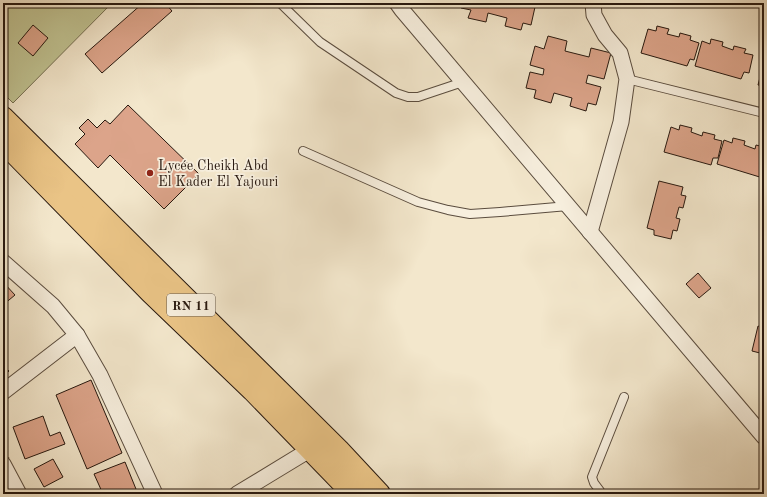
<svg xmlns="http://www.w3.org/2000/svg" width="767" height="497" viewBox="0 0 767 497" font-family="'Old Standard TT',serif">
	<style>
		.green { fill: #c1c493; stroke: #746e51 }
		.building { fill: #dca48a; stroke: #27180f }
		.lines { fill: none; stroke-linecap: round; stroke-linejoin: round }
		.service-casing { stroke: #5a4c3e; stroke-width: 10 }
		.minor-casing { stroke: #5a4c3e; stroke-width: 17 }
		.trunk-casing { stroke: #27180f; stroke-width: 24 }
		.service { stroke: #f7efde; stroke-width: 8 }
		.minor { stroke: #f7efde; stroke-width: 15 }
		.trunk { stroke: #eac486; stroke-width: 22 }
		.poi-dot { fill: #8f2418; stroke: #f7efde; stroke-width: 1.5 }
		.labels { text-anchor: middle; stroke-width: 3.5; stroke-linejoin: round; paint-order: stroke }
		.shield { fill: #f7efde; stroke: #65584d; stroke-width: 1 }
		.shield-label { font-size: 13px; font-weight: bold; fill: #27180f }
		.poi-label { font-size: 14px; fill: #27180f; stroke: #f7efde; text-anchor: start }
	</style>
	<rect width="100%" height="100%" fill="#f3e7cc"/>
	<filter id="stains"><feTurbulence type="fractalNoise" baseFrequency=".005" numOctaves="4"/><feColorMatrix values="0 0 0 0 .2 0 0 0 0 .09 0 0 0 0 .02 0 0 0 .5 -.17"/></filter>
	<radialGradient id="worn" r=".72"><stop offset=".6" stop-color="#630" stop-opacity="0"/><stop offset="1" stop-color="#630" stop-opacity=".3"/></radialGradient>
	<!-- green -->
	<polygon class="green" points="3,3 112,3 13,103 3,93"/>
	<!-- building -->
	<g class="building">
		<polygon points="143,3 165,3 172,11 102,73 85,54"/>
		<polygon points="462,3 520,3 535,7 531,25 523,23 521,30 505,26 507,18 488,13 486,22 468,18 471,10 461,8"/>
		<polygon points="33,25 48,38 33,56 18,43"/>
		<polygon points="657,26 669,29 667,34 679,37 680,33 691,36 690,40 699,43 694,60 690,59 687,66 641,53 648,29 656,31"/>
		<polygon points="548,36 567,41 565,51 589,57 591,48 611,53 604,79 588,75 586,83 601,87 596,105 588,103 586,111 570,106 572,98 554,93 551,103 534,98 536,90 526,88 530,72 543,75 544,69 530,65 535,46 544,49"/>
		<polygon points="711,39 723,42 722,46 733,50 734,46 746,49 744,53 753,55 749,73 744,72 741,79 695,66 702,41 710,44"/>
		<polygon points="764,62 764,86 758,85"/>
		<polygon points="128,105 199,174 164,209 110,155 98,168 75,144 85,134 79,128 88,119 97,128 105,120 110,124"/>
		<polygon points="680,125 692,128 691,132 702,136 703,132 715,135 714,139 722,141 718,158 713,158 711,165 664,152 671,127 679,130"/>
		<polygon points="733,138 745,141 744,145 755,149 756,145 764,147 763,178 717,164 724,140 732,143"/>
		<polygon points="659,181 683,187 681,195 686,196 683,208 679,207 676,218 680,219 677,231 673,230 671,239 654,235 654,230 647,228"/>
		<polygon points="698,273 711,288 699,298 686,284"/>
		<polygon points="3,282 15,295 3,305"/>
		<polygon points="758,326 764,328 764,354 752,351"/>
		<polygon points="3,365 9,371 3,377"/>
		<polygon points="91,380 122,453 87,469 56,395"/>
		<polygon points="43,416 50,436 60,432 65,444 25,459 13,427"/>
		<polygon points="53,459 63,477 44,487 34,469"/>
		<polygon points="125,462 138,494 103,494 94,474"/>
	</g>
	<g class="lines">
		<defs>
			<g id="service">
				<polyline points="280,3 320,42 396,93 408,97 418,97 463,82"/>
				<polyline points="627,79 764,113"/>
				<polyline points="303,151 418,202 448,210 470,214 500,212 568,206"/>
				<polyline points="600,491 594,483 592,477 624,397"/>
			</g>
			<g id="minor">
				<polyline points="397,3 402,10 764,437"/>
				<polyline points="590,232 621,122 627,79 620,53 605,35 594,15 593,3"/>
				<polyline points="3,262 53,306 77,335 100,375 155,494"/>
				<polyline points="3,392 77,335"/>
				<polyline points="3,464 19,494"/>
				<polyline points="237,494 311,449"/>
			</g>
			<g id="trunk">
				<polyline points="3,118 338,450 379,494"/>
				<polyline points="3,141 151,292 253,390 354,494"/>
			</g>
		</defs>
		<!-- service casing -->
		<use href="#service" class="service-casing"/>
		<!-- minor casing -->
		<use href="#minor" class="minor-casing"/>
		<!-- trunk casing -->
		<use href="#trunk" class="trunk-casing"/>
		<!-- service -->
		<use href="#service" class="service"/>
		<!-- minor -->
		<use href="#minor" class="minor"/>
		<!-- trunk -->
		<use href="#trunk" class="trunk"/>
	</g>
	<!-- markers -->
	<circle class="poi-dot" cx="150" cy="173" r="4"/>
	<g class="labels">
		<!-- shield labels -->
		<rect class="shield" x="167" y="294" width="48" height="22" rx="3"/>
		<g class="shield-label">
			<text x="191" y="310">RN 11</text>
		</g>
		<!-- poi labels -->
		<g class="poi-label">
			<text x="158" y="170">Lycée Cheikh Abd<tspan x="158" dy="16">El Kader El Yajouri</tspan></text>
		</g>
	</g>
	<!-- margin -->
	<rect width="767" height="497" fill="none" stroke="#f3e7cc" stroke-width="16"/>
	<rect x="4" y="4" width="759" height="489" fill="none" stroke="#27180f" stroke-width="2"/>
	<rect x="8" y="8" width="751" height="481" fill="none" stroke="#27180f"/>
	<rect width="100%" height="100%" filter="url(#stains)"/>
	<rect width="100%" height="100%" fill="url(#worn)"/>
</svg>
